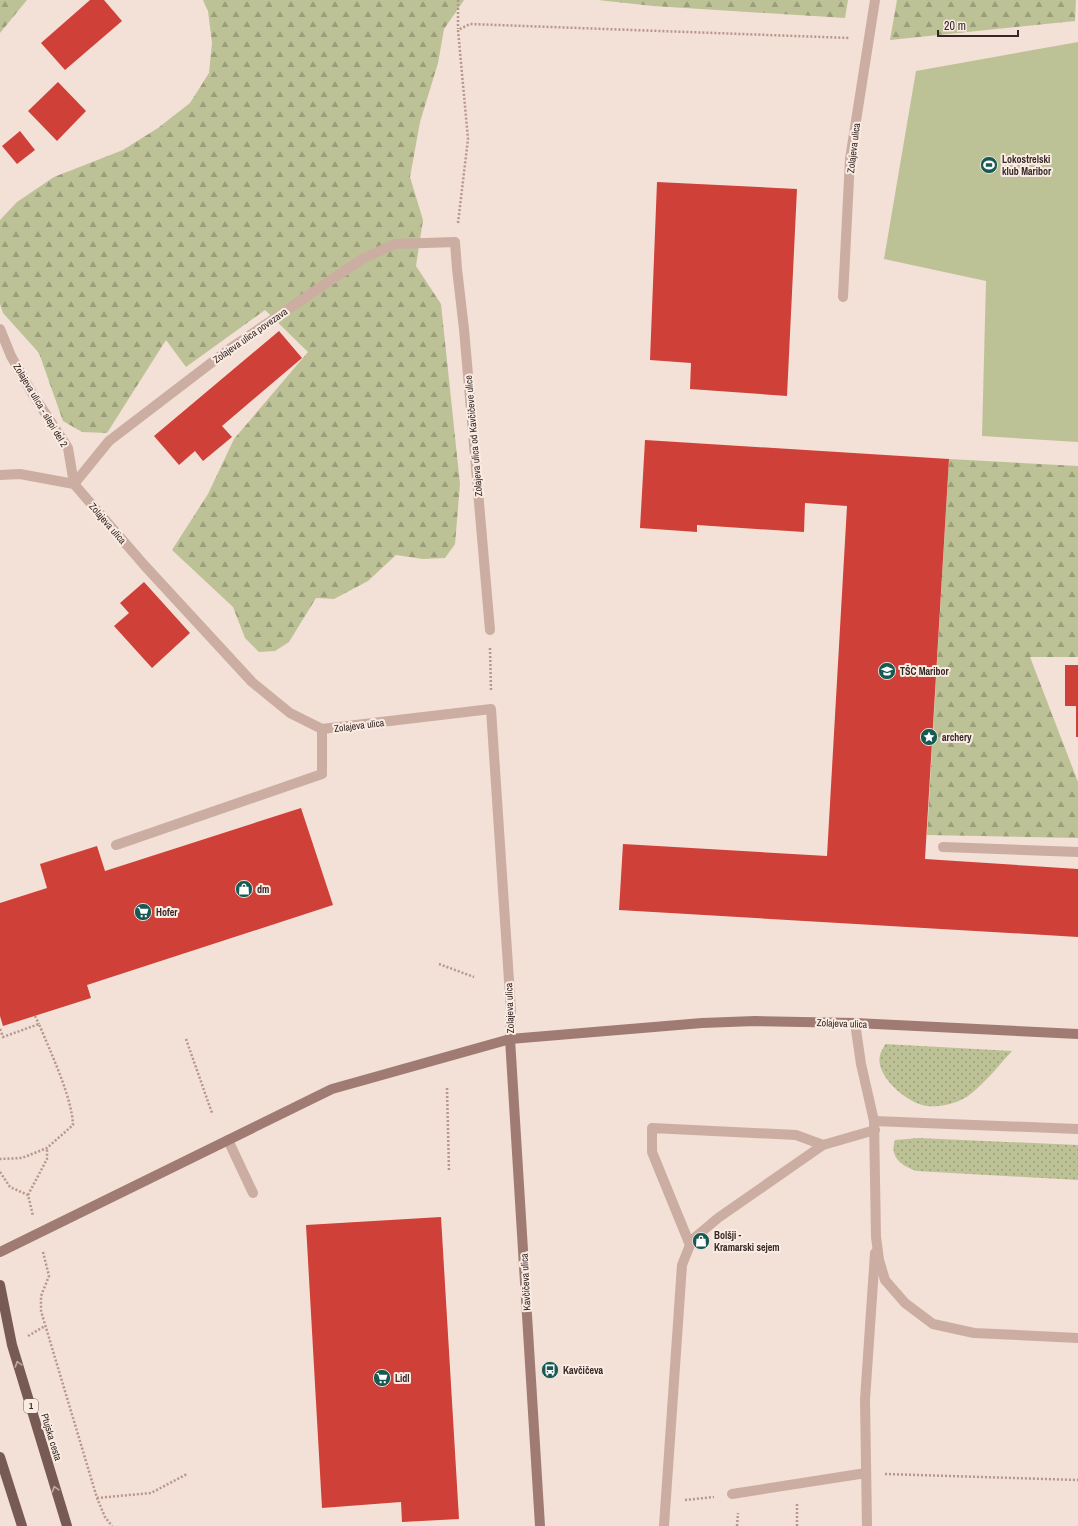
<svg xmlns="http://www.w3.org/2000/svg" width="1078" height="1526" viewBox="0 0 1078 1526" font-family="'Archivo Narrow',sans-serif">
	<style>
		.grass { fill: url(#grass-dots) }
		.forest { fill: url(#forest-firs) }
		.park { fill: #bcc296 }
		.building { fill: #cf4038 }
		.lines { fill: none; stroke-linecap: round; stroke-linejoin: round }
		.path { stroke: #b7968c; stroke-width: 2.5; stroke-dasharray: 2 2; stroke-linecap: butt }
		.lane { stroke: #cbada2; stroke-width: 10 }
		.street { stroke: #cbada2; stroke-width: 10 }
		.secondary { stroke: #9f7b73; stroke-width: 10 }
		.primary { stroke: #785a55; stroke-width: 10 }
		.oneway { stroke: #c0aaa3 }
		.labels { text-anchor: middle; stroke-width: 4; stroke-linejoin: round; paint-order: stroke }
		.shield { fill: #faebe3; stroke: #70625e; stroke-width: 1 }
		.shield-label { font-size: 9px; font-weight: bold; fill: #352725 }
		.street-label { font-size: 10px; fill: #352725; stroke: #faebe3 }
		.poi-label { font-size: 10px; font-weight: bold; fill: #352725; stroke: #faebe3; text-anchor: start }
	</style>
	<defs>
		<pattern id="grass-dots" width="8" height="8" patternUnits="userSpaceOnUse"><rect width="8" height="8" fill="#bcc296"/><path d="M2 2h.1M6 6h.1" fill="none" stroke="#9a9e7a" stroke-width="1.8" stroke-linecap="round"/></pattern>
		<pattern id="forest-firs" width="22" height="20" patternUnits="userSpaceOnUse"><rect width="22" height="20" fill="#bcc296"/><path d="M5 1l3.5 6h-7zM16 11l3.5 6h-7z" fill="#9a9e7a"/></pattern>
	</defs>
	<rect width="100%" height="100%" fill="#f3e0d6"/>
	<!-- grass -->
	<g class="grass">
		<path d="M885,1044L1012,1051C1000,1064 976,1094 961,1100C950,1105 931,1109 919,1104C903,1098 875,1075 880,1055C881,1051 884,1047 885,1044Z"/>
		<path d="M918,1138L1078,1145V1180L917,1171C902,1167 889,1157 895,1140Z"/>
	</g>
	<!-- forest -->
	<g class="forest">
		<polygon points="0,0 27,0 0,33"/>
		<polygon points="203,0 464,0 444,29 438,63 420,122 410,177 423,220 416,266 441,304 460,484 455,544 445,558 423,559 396,555 368,581 334,599 316,598 289,642 275,651 259,652 245,638 233,607 172,550 208,494 234,439 308,352 265,310 186,367 166,340 107,433 82,432 63,421 39,353 3,313 0,304 0,220 17,202 54,177 123,150 158,128 190,103 209,73 212,43 208,11"/>
		<polygon points="598,0 848,0 845,18 653,6"/>
		<polygon points="897,0 1076,0 1075,21 890,40"/>
		<polygon points="949,459 1078,466 1078,657 1030,657 1078,782 1078,838 927,835"/>
	</g>
	<!-- park -->
	<polygon class="park" points="1078,42 1078,442 982,436 986,281 884,259 916,71"/>
	<!-- building -->
	<g class="building">
		<polygon points="90,0 104,0 122,21 65,70 41,43"/>
		<polygon points="58,82 86,111 57,141 28,111"/>
		<polygon points="20,131 35,150 17,164 2,146"/>
		<polygon points="657,182 797,189 787,396 690,389 691,363 650,360"/>
		<polygon points="279,331 302,358 222,426 232,437 203,461 195,451 179,465 154,436"/>
		<polygon points="645,440 949,459 925,859 1078,869 1078,937 619,910 623,844 827,856 847,506 805,503 804,532 697,525 697,532 640,528"/>
		<polygon points="144,582 190,633 152,668 114,626 129,613 120,603"/>
		<polygon points="1065,665 1078,665 1078,737 1076,737 1076,706 1065,706"/>
		<polygon points="301,808 333,905 87,985 91,998 3,1026 0,1016 0,903 47,888 40,864 97,846 105,871"/>
		<polygon points="441,1217 459,1519 402,1522 401,1502 322,1508 306,1225"/>
	</g>
	<g class="lines">
		<!-- path -->
		<g class="path">
			<polyline points="458,0 458,29"/>
			<polyline points="458,223 468,139 458,30 470,24 850,38"/>
			<polyline points="490,648 491,691"/>
			<polyline points="439,964 474,977"/>
			<polyline points="35,1016 39,1024"/>
			<path d="M0,1029L3,1037L39,1024C50,1051 72,1097 73,1125L47,1148L22,1158L0,1159"/>
			<polyline points="186,1039 212,1113"/>
			<polyline points="447,1088 449,1171"/>
			<polyline points="0,1172 10,1187 28,1195 33,1216"/>
			<polyline points="28,1195 47,1159 47,1148"/>
			<polyline points="43,1252 49,1276 41,1296 41,1311 97,1498 105,1517 112,1526"/>
			<polyline points="28,1336 45,1326"/>
			<polyline points="885,1474 1078,1480"/>
			<polyline points="97,1498 151,1493 187,1474"/>
			<polyline points="685,1500 714,1497"/>
			<polyline points="737,1526 738,1513"/>
			<polyline points="797,1526 797,1503"/>
		</g>
		<!-- lane -->
		<g class="lane">
			<polyline points="843,297 850,159 875,0"/>
			<polyline points="116,845 322,774 322,729"/>
			<polyline points="943,847 1078,852"/>
			<polyline points="855,1023 861,1064 874,1121 876,1237 879,1260 885,1280 905,1303 933,1324 974,1333 1078,1338"/>
			<polyline points="874,1121 1078,1129"/>
			<polyline points="690,1245 652,1152 652,1128 796,1135 823,1145"/>
			<polyline points="732,1494 866,1473"/>
			<polyline points="664,1526 682,1265 692,1240 718,1218 823,1145 875,1130"/>
			<polyline points="867,1526 865,1400 875,1253"/>
		</g>
		<!-- street -->
		<g class="street">
			<polyline points="0,329 11,356 32,393 68,448 74,484"/>
			<polyline points="0,475 20,474 74,484 145,566 252,682 290,713 322,729 491,709 511,1011 510,1039"/>
			<polyline points="74,484 109,441 228,350 362,259 395,244 455,242 457,269 464,329 490,630"/>
			<polyline points="228,1140 253,1193"/>
		</g>
		<!-- secondary -->
		<g class="secondary">
			<polyline points="510,1039 540,1526"/>
			<polyline points="0,1252 332,1089 510,1039 702,1023 755,1021 855,1023 1078,1034"/>
		</g>
		<!-- primary -->
		<g class="primary">
			<polyline points="0,1285 12,1345 67,1526"/>
			<polyline points="0,1457 22,1526"/>
		</g>
	</g>
	<!-- one-way arrows -->
	<defs><path id="oneway-chevron" d="M-2-3.5L2.5 0L-2 3.5" fill="none" stroke-width="1.6" stroke-linecap="round" stroke-linejoin="round"/></defs>
	<g class="oneway">
		<use href="#oneway-chevron" transform="translate(18 1364) rotate(-107)"/>
		<use href="#oneway-chevron" transform="translate(55 1489) rotate(-107)"/>
	</g>
	<!-- icons -->
	<defs>
		<symbol id="stadium-disc" viewBox="-11 -11 22 22"><circle r="9.5" fill="#185951" stroke="#faebe3"/><path d="M0-5a6.5 5 0 1 0 0 10a6.5 5 0 1 0 0-10ZM-3.5-1.8h7v3.6h-7Z" fill="#fff"/></symbol>
		<symbol id="school-disc" viewBox="-11 -11 22 22"><circle r="9.5" fill="#185951" stroke="#faebe3"/><path d="M0-5L7-2L0 1L-7-2ZM-4 1L0 2.5L4 1V4Q0 6-4 4Z" fill="#fff"/></symbol>
		<symbol id="sight-disc" viewBox="-11 -11 22 22"><circle r="9.5" fill="#185951" stroke="#faebe3"/><path d="M0-6L1.8-2.2L6-1.7L2.9 1.2L3.7 5.4L0 3.3L-3.7 5.4L-2.9 1.2L-6-1.7L-1.8-2.2Z" fill="#fff"/></symbol>
		<symbol id="shop-disc" viewBox="-11 -11 22 22"><circle r="9.5" fill="#185951" stroke="#faebe3"/><path d="M-5-2.5h2.3a2.7 3.5 0 0 1 5.4 0H5L5.5 6h-11ZM-1.5-2.5h3a1.5 2.3 0 0 0-3 0Z" fill="#fff"/></symbol>
		<symbol id="supermarket-disc" viewBox="-11 -11 22 22"><circle r="9.5" fill="#185951" stroke="#faebe3"/><path d="M-6-5.5h2.5l.6 2H6L4.5 2H-2.5L-4.4-4H-6ZM-1.5 3.2a1.3 1.3 0 1 0 .1 0ZM3 3.2a1.3 1.3 0 1 0 .1 0Z" fill="#fff"/></symbol>
		<symbol id="bus-disc" viewBox="-11 -11 22 22"><circle r="9.5" fill="#185951" stroke="#faebe3"/><path d="M-5-6H5V4H4V6H2V4H-2V6H-4V4H-5ZM-3.5-4V0h7V-4ZM-3.5 1.2v1.5H-2V1.2ZM2 1.2v1.5H3.5V1.2Z" fill="#fff"/></symbol>
	</defs>
	<g fill-rule="evenodd">
		<use href="#stadium-disc" x="979" y="155" width="20" height="20"/>
		<use href="#school-disc" x="877" y="661" width="20" height="20"/>
		<use href="#sight-disc" x="919" y="727" width="20" height="20"/>
		<use href="#shop-disc" x="234" y="879" width="20" height="20"/>
		<use href="#supermarket-disc" x="133" y="902" width="20" height="20"/>
		<use href="#shop-disc" x="691" y="1231" width="20" height="20"/>
		<use href="#bus-disc" x="540" y="1360" width="20" height="20"/>
		<use href="#supermarket-disc" x="372" y="1368" width="20" height="20"/>
	</g>
	<g class="labels">
		<!-- shield labels -->
		<rect class="shield" x="24" y="1399" width="14" height="14" rx="3"/>
		<g class="shield-label">
			<text x="31" y="1409">1</text>
		</g>
		<!-- street labels -->
		<g class="street-label">
			<text transform="translate(853 148) rotate(-83)" y="4">Zolajeva ulica</text>
			<text transform="translate(250 335) rotate(-35)" y="4">Zolajeva ulica povezava</text>
			<text transform="translate(41 405) rotate(59)" y="4">Zolajeva ulica - slepi del 2</text>
			<text transform="translate(473 436) rotate(-95)" y="4">Zolajeva ulica od Kavčičeve ulice</text>
			<text transform="translate(108 523) rotate(49)" y="4">Zolajeva ulica</text>
			<text transform="translate(359 725) rotate(-7)" y="4">Zolajeva ulica</text>
			<text transform="translate(509 1008) rotate(-92)" y="4">Zolajeva ulica</text>
			<text transform="translate(842 1023) rotate(2)" y="4">Zolajeva ulica</text>
			<text transform="translate(525 1282) rotate(-93)" y="4">Kavčičeva ulica</text>
			<text transform="translate(52 1437) rotate(73)" y="4">Ptujska cesta</text>
		</g>
		<!-- poi labels -->
		<g class="poi-label">
			<text x="1002" y="163">Lokostrelski<tspan x="1002" dy="12">klub Maribor</tspan></text>
			<text x="900" y="675">TŠC Maribor</text>
			<text x="942" y="741">archery</text>
			<text x="257" y="893">dm</text>
			<text x="156" y="916">Hofer</text>
			<text x="714" y="1239">Bolšji -<tspan x="714" dy="12">Kramarski sejem</tspan></text>
			<text x="563" y="1374">Kavčičeva</text>
			<text x="395" y="1382">Lidl</text>
		</g>
	</g>
	<!-- scale -->
	<path d="M938 30v6h80v-6" fill="none" stroke="#352725" stroke-width="2"/>
	<text x="944" y="30" font-size="12" fill="#352725" stroke="#faebe3" stroke-width="3" paint-order="stroke">20 m</text>
</svg>
